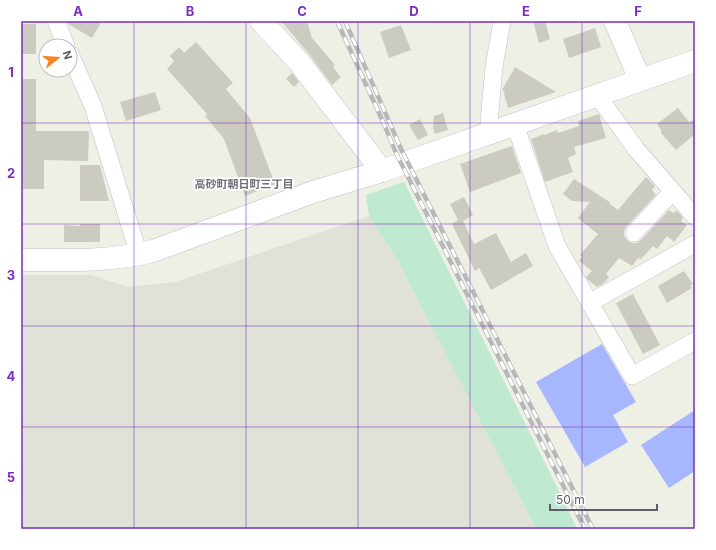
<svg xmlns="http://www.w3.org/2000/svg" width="716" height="550" viewBox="0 0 716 550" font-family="Inter,'Noto Sans JP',sans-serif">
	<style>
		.industrial { fill: #e0e1d9 }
		.green { fill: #bfe9d0 }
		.water { fill: #a6b6ff }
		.building { fill: #cbcbc1 }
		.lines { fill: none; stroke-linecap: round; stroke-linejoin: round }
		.minor-casing { stroke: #bfbfc7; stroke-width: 18 }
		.tertiary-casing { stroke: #bfbfc7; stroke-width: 23 }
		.minor { stroke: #fff; stroke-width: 17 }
		.tertiary { stroke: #fff; stroke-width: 22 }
		.rail-casing { stroke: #b8b8b9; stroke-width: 4.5 }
		.rail { stroke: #fff; stroke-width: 3; stroke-dasharray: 9; stroke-linecap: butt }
		.grid { fill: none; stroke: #7b2cbf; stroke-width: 1; stroke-opacity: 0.55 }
		.labels { text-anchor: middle; stroke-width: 3.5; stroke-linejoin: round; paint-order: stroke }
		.neighbourhood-label { font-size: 11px; font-weight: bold; fill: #6d6f79; stroke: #fff }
		.neatline { fill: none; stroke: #7b2cbf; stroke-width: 1.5 }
		.grid-label { font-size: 13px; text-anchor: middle; font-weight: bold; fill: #7b2cbf }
	</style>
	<rect width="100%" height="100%" fill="#eef0e5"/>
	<!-- industrial -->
	<polygon class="industrial" points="369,216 398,261 536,529 21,529 21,275 91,275 128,287 175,282"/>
	<!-- green -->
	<polygon class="green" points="404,182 558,489 577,529 536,529 398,261 369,216 366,195"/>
	<!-- water -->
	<g class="water">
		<polygon points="602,344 636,402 613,415 628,442 585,467 536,382"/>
		<polygon points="695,410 695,471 669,488 641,445"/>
	</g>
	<!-- building -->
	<g class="building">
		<polygon points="67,21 102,21 92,38 68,24"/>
		<polygon points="281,21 307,21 312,38 335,65 333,67 341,77 332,85 309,54"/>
		<polygon points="533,21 545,21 550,39 539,43"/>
		<rect x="21" y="24" width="15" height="30"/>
		<polygon points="401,25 411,50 389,58 380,32"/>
		<polygon points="595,28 601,47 569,58 563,39"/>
		<polygon points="196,42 233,83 226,89 250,118 275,184 245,196 224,139 205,116 207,114 167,69 174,61 170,56 179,47 184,53"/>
		<polygon points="515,67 556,92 508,108 504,94 505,92 502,90"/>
		<polygon points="292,73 299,82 294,87 286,79"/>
		<polygon points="21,79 36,79 36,131 89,131 88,161 44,160 44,189 21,189"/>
		<polygon points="155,92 161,110 126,121 120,102"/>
		<polygon points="678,108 689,122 695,119 695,134 676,150 661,133 661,130 657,124"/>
		<polygon points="443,113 448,130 435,134 433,127 434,116"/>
		<polygon points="599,114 606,138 574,147 576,154 568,158 573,172 545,182 531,139 544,134 544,135 557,130 558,133 579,126 578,121"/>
		<polygon points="420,119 428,135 418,140 409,125"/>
		<polygon points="512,146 521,173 470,192 460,164"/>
		<polygon points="80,165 100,165 109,201 80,201"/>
		<polygon points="646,177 655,186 652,190 656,195 626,227 624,231 624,236 627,240 632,243 637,243 641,240 669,210 673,213 676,211 678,212 683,218 681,221 687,225 674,242 667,236 657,249 653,246 641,259 638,258 632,266 619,258 606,274 609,277 604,283 597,287 588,280 586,277 592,271 579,261 582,257 580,255 598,234 578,218 590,202 572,201 563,194 574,179 611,203 609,203 618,210"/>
		<polygon points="464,197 473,215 463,221 474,244 496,233 511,262 526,253 533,266 491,290 479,268 475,271 452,224 458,220 450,204"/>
		<polygon points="80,224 100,224 100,242 64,242 64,225 80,226"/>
		<polygon points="684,271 693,284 690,286 692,288 667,303 658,286"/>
		<polygon points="633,294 660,345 643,354 616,303"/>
	</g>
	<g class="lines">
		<defs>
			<g id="minor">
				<polyline points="56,21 66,46"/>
				<polyline points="70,54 93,106 139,255"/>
				<polyline points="597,95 636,149 695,217"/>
				<polyline points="515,124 557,246 632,376 695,341"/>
				<polyline points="488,133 494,67 502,21"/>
				<polyline points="634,233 672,192"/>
				<polyline points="589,303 695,244"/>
			</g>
			<g id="tertiary">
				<polyline points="261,21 299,62 382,171"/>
				<polyline points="615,21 640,80"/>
				<path d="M21,260C65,260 111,262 153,251L313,192L382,171L695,61"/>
			</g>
		</defs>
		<!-- minor casing -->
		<use href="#minor" class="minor-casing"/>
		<!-- tertiary casing -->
		<use href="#tertiary" class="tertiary-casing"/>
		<!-- minor -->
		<use href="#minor" class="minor"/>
		<!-- tertiary -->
		<use href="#tertiary" class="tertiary"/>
		<defs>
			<g id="rail">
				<polyline points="337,21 384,124 396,153 585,529"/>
				<polyline points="345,21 402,151 593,529"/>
			</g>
		</defs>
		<!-- rail casing -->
		<use href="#rail" class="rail-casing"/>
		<!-- rail -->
		<use href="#rail" class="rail"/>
	</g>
	<!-- grid -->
	<path class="grid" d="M134,21V529M246,21V529M358,21V529M470,21V529M582,21V529M21,123H695M21,224H695M21,326H695M21,427H695"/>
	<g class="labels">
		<!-- neighbourhood labels -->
		<g class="neighbourhood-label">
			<text x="244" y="188">高砂町朝日町三丁目</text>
		</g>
	</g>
	<!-- border -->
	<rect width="716" height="550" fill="none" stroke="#ffffff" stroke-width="44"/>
	<!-- north arrow -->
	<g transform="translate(58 58) rotate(73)"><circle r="19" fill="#ffffff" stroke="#bebec2"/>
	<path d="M0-3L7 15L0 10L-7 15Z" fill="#f78524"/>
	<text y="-6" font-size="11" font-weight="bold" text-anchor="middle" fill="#5c5d66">N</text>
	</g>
	<!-- scale -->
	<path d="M550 504v6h107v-6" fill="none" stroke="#5c5d66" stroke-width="2"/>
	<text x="556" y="504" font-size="12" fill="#5c5d66" stroke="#ffffff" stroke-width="3" paint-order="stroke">50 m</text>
	<rect x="22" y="22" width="672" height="506" class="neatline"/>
	<g class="grid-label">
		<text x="78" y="16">A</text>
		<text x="190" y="16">B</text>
		<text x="302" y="16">C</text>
		<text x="414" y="16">D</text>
		<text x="526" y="16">E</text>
		<text x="638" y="16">F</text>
		<text x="11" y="77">1</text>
		<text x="11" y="178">2</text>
		<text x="11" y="280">3</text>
		<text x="11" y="381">4</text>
		<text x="11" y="482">5</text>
	</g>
</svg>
